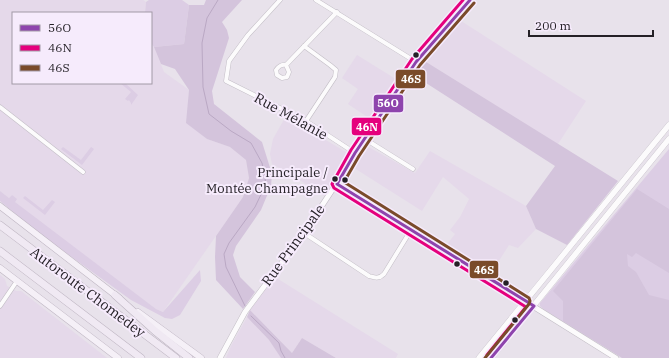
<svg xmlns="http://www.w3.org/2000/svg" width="669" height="358" viewBox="0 0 669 358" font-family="'IBM Plex Serif',serif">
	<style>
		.built { fill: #e5d9ea }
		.green { fill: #dccde4 }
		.forest { fill: #d4c4dc }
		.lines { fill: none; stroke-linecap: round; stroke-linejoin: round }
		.stream { stroke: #baa8c4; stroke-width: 1 }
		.minor-casing { stroke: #c3bec6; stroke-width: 5 }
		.tertiary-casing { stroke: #c3bec6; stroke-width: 6 }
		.secondary-casing { stroke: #c3bec6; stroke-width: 6 }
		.primary-casing { stroke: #beb5c2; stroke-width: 7 }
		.motorway-casing { stroke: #beb5c2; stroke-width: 8 }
		.minor { stroke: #fcfbfc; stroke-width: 4 }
		.tertiary { stroke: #fcfbfc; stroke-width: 5 }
		.secondary { stroke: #fcfbfc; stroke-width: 5.5 }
		.primary { stroke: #f5f0f7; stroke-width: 6 }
		.motorway { stroke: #f0e9f3; stroke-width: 7 }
		.bus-1-casing { stroke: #f6ebfc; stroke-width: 6 }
		.bus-2-casing { stroke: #f6ebfc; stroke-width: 6 }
		.bus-3-casing { stroke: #f6ebfc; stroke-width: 6 }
		.bus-1 { stroke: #8e44ad; stroke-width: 3 }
		.bus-2 { stroke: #e5007d; stroke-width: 3 }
		.bus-3 { stroke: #7a4b2a; stroke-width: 3 }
		.bus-dot { fill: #242026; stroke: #f6ebfc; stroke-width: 1.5 }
		.labels { text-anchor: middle; stroke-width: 4; stroke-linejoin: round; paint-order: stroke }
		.bus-label { font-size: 13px; fill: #242026; stroke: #f6ebfc; text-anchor: end }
		.street-label { font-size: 14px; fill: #242026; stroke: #f6ebfc }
		.line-badge { stroke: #f6ebfc; stroke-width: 1.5 }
		.badge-label { font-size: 11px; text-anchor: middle; font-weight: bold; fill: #fff }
	</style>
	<rect width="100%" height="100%" fill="#e8e2eb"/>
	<!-- built -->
	<g class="built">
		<polygon points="0,0 143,0 146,2 145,13 13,13 13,83 151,83 151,43 154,47 164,72 189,90 187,123 207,139 230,147 246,160 249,178 243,197 163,312 156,309 45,226 15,202 12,195 9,198 0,191"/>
		<polygon points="458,19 586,101 558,144 423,60"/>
		<polygon points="357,55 399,81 372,120 348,104 358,89 342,78"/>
		<polygon points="286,116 349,154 324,196 289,173 272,164 270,154 273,139"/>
		<polygon points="365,145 415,173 430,151 526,206 536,229 518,248 509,245 490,275 445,247 455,234 450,230 460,217 469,199 443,177 422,211 351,166"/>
		<polygon points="0,275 5,279 7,286 16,291 21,291 107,358 0,358"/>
		<polygon points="275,277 398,354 396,358 336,358 302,338 292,353 250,310"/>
		<polygon points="247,317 269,340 281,358 226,358 231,346"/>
	</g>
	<!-- green -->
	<g class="green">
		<polygon points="149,0 182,0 189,5 184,44 154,47 151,43 151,13 145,13 146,2"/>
		<polygon points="120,83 125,83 138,95 131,105 131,103 129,100 128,101 125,99 131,92"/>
		<polygon points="63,147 81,160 91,147 94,149 82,165 61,149"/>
		<polygon points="669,149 669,358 611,350 584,335 543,309 540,306 540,303"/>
		<polygon points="0,191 9,198 12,195 17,199 15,202 156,309 163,312 200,270 201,281 180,315 172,319 165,318 131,300 40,234 0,201"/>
		<polygon points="25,196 43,210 52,200 55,202 45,215 23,198"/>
	</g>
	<!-- forest -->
	<g class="forest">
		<polygon points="206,0 242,0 222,22 227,30 229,38 212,91 214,104 262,142 272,174 271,186 261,210 236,246 233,255 240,277 255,292 243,309 216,280 215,257 216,236 243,197 249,178 246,160 230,147 207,139 186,123 189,90 175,69 161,64 154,47 184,44 189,5 204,5"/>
		<polygon points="423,60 618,181 567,245 536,229 526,206 555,166 412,74"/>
		<polygon points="637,189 669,209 669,273 636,253 632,257 627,254 628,266 636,272 649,295 669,300 669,358 622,358 563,321 563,301 553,291"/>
		<polygon points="250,310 292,353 302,338 336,358 281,358 269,340 247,317"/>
	</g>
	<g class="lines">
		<!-- stream -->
		<g class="stream">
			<polyline points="218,0 207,18 202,43 203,87 209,114 231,131 251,143 262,163 266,184 255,207 229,243 224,254 226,267 245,306"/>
			<polyline points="251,316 279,343 281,351 285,358"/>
		</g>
		<defs>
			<g id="minor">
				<polyline points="280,0 248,35 229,61 226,81 306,121 355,153"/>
				<polyline points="316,0 416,62"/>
				<polyline points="304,46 330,65 336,70 335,77 306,121"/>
				<path d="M286,65L289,72L287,77L282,78L277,75L276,70C278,67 282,64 286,65L337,12"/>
				<polyline points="0,107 83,172"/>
				<polyline points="365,139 413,169"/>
				<path d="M304,233L369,276C376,278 379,279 384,274L411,230"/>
				<polyline points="0,306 17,281"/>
			</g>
			<g id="tertiary">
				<polyline points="337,184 616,358"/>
				<polyline points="220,358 245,312 304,233 416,62 470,0"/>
			</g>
			<g id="secondary">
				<polyline points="479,358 669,125"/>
				<polyline points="491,358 669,139"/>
			</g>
			<g id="primary">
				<polyline points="0,206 119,298"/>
				<polyline points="0,268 118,358"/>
				<polyline points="138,312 201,358"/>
			</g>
			<g id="motorway">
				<polyline points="0,225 176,358"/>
				<polyline points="0,251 141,358"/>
				<polyline points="115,295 155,331 189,358"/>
			</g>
		</defs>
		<!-- minor casing -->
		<use href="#minor" class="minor-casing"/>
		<!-- tertiary casing -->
		<use href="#tertiary" class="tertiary-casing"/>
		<!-- secondary casing -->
		<use href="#secondary" class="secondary-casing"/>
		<!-- primary casing -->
		<use href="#primary" class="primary-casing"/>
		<!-- motorway casing -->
		<use href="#motorway" class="motorway-casing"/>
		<!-- minor -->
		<use href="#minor" class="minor"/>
		<!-- tertiary -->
		<use href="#tertiary" class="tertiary"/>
		<!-- secondary -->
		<use href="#secondary" class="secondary"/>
		<!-- primary -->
		<use href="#primary" class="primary"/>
		<!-- motorway -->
		<use href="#motorway" class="motorway"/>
		<defs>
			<polyline id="bus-1" points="470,0 416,62 355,153 337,184 534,306 491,358"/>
			<polyline id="bus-2" points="463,0 412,59 351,150 332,184 334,188 526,307 487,355"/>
			<polyline id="bus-3" points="474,3 420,65 359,156 344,182 529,298 530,301 529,304 485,358"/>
		</defs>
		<!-- bus-1 casing -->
		<use href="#bus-1" class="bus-1-casing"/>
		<!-- bus-2 casing -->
		<use href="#bus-2" class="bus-2-casing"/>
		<!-- bus-3 casing -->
		<use href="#bus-3" class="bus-3-casing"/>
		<!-- bus-1 -->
		<use href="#bus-1" class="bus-1"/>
		<!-- bus-2 -->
		<use href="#bus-2" class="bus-2"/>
		<!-- bus-3 -->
		<use href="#bus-3" class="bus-3"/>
	</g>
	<!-- markers -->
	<g class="bus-dot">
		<circle cx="416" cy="55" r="3.5"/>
		<circle cx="335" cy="179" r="3.5"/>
		<circle cx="345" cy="180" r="3.5"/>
		<circle cx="457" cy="264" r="3.5"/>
		<circle cx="506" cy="283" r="3.5"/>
		<circle cx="515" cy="320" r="3.5"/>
	</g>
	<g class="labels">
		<!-- bus labels -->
		<g class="bus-label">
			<text x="328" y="177">Principale /<tspan x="328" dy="16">Montée Champagne</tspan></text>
		</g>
		<!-- street labels -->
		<g class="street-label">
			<text transform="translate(291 116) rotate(29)" y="5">Rue Mélanie</text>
			<text transform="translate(293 245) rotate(-54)" y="5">Rue Principale</text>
			<text transform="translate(88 292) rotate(37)" y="5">Autoroute Chomedey</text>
		</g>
	</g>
	<g class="line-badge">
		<rect x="395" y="69" width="31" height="20" rx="4" fill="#7a4b2a"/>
		<rect x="373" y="94" width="31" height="19" rx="4" fill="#8e44ad"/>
		<rect x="351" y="117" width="31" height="19" rx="4" fill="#e5007d"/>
		<rect x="469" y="260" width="30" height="19" rx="4" fill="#7a4b2a"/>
	</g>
	<g class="badge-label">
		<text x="411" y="83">46S</text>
		<text x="388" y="107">56O</text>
		<text x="367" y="131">46N</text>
		<text x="484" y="274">46S</text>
	</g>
	<!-- legend -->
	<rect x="12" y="12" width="140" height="72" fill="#f6ebfc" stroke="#a29aa6"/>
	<rect x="20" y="25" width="20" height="6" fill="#8e44ad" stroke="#a29aa6"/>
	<text x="48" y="32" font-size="12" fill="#242026">56O</text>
	<rect x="20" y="45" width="20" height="6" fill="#e5007d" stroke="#a29aa6"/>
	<text x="48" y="52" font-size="12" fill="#242026">46N</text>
	<rect x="20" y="65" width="20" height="6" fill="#7a4b2a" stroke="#a29aa6"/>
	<text x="48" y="72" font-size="12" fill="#242026">46S</text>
	<!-- scale -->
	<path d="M529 30v6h124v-6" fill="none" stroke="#242026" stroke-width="2"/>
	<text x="535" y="30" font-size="12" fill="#242026" stroke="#f6ebfc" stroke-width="3" paint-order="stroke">200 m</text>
</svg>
